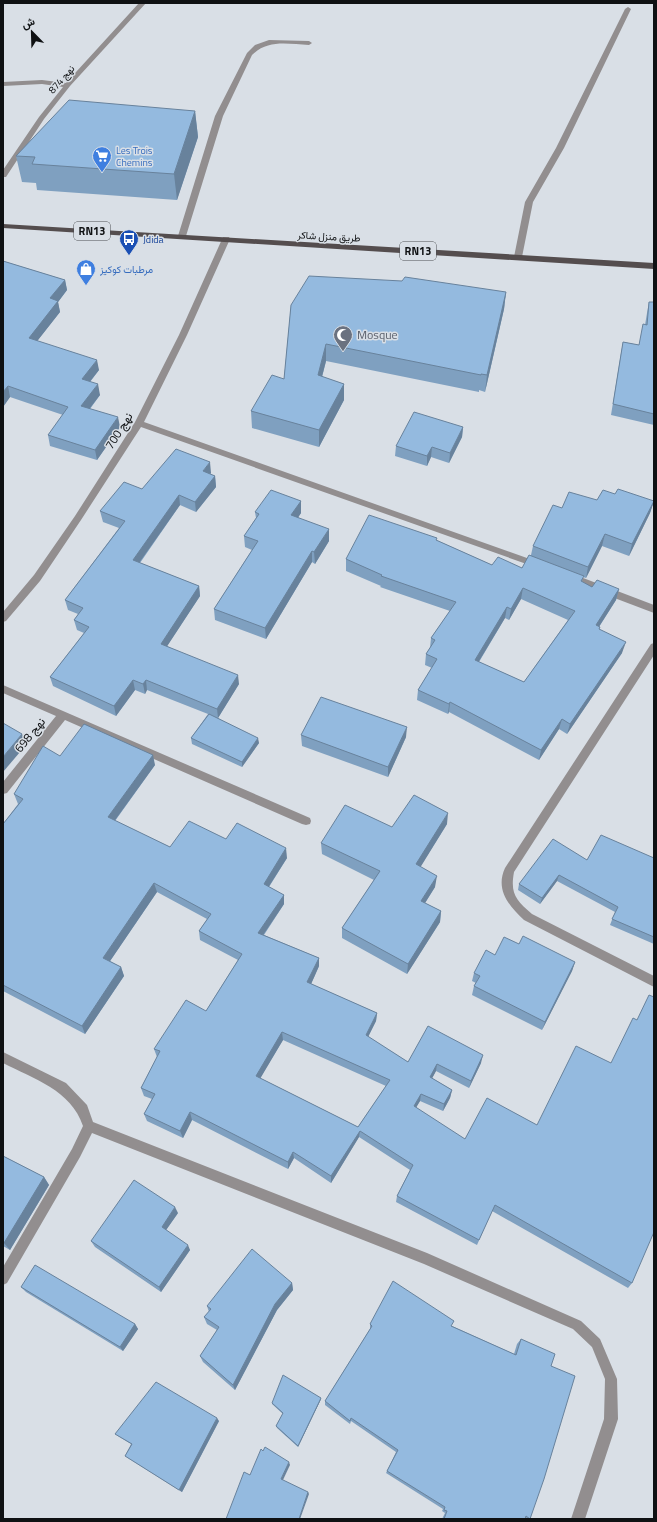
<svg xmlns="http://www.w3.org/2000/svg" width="657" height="1522" viewBox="0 0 657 1522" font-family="'Titillium Web',Vazirmatn,sans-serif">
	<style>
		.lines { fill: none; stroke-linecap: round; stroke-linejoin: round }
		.minor { fill: #928e8f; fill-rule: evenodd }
		.major { fill: #544d4e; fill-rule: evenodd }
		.wall { fill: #7fa0c0; fill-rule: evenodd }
		.shaded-wall { fill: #68829c }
		.building { fill: #94badf; stroke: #68829c; fill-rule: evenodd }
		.labels { text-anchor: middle; stroke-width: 3; stroke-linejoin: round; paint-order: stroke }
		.far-street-label { font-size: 10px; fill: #0f1113; stroke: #d9dfe6 }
		.far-shop-label { font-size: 10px; fill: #366cbe; stroke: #d9dfe6; text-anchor: start }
		.far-transit-label { font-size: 10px; fill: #164399; stroke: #d9dfe6; text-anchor: start }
		.shield { fill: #d9dfe6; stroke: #4c4f52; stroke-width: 1 }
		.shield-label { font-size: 11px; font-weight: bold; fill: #0f1113 }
		.worship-label { font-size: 12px; fill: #5b616d; stroke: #d9dfe6; text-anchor: start }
		.street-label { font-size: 12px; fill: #0f1113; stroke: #d9dfe6 }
	</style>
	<rect width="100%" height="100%" fill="#d9dfe6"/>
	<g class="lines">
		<!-- minor -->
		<g class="minor">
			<polygon points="139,3 146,3 70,86 44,119 6,177 3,177 3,170 39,117 63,87 42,84 3,86 3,82 42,80 66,83"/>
			<polygon points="628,7 631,9 564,148 533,202 522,257 521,259 515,259 514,257 525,202 556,148 625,9"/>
			<path d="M269,40L309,41L312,43L309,45C288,44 268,39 252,55L223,116L186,236L182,238H179L178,236L215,116L247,53L255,45Z"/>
			<polygon points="223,237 229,237 230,239 187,335 144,422 541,563 543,565 541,567 535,567 141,427 81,520 40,581 6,621 3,622 3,612 34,575 75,516 135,422 179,335"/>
			<polygon points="570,573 654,605 654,613 567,580 565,577 567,574"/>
			<path d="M654,643V655L514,872C510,894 516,900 532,914L654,976V987L524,920C509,906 495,890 505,868L651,644Z"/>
			<polygon points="3,685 310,818 311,821 310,824 306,825 302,824 65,720 7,793 3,794 3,782 56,716 3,693"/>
			<path d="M3,1052L66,1083L87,1105L93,1122L427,1253L581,1321L600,1339L617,1379L618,1419L585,1519H571L604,1419L605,1379L592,1347L573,1329L424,1264L92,1133L80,1157L7,1283L3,1285V1267L72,1149L83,1126C71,1090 34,1079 3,1063Z"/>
		</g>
		<!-- major -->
		<polygon class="major" points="3,224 654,263 654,269 3,228"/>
	</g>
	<!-- wall -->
	<g class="wall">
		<polygon points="195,111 198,137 177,200 37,190 36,183 22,182 16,156"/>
		<polygon points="3,261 65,280 67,290 58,302 60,312 37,341 99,370 90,382 100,395 90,409 120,427 97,460 50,446 48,435 63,415 10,397 3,407"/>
		<polygon points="506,292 504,309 485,392 479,390 479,392 326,361 322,377 344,384 344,400 319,447 252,428 251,411 284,379 291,305"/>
		<polygon points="649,302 654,302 654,425 611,415 621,353 623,342 639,345 645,325 647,313"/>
		<polygon points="463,427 462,437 449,463 431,457 427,466 395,456 396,446"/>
		<polygon points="211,473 210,474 215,476 216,487 196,512 180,505 140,563 199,586 200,596 167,646 239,684 218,718 259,743 242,767 192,744 191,738 208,714 147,690 145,694 135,690 116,716 53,686 50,677 84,633 77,630 74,620 78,614 68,610 65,600 119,528 103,522 100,511 142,489"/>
		<path d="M615,494L654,501L650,513L629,556L602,546L586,578L583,577L582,582L592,587L619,589L616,600L599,627H600L599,629L622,653L567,734L559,729L539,760L449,712L448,714L417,700L418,690L432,668L425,665L426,654L430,648L431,638L450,611L380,587L381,586L346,571V559L436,540L492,565L522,568L531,555L533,546L562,508L597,500ZM521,599L568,620L524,682L479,662L505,618L509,620Z"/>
		<polygon points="301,501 301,513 298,517 329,541 315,564 312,562 266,639 215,620 214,609 252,550 245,547 244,536 256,518 255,512"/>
		<polygon points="301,735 406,737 388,777 302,746"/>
		<path d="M60,756L155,765L115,821L170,847L226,839L287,858L269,887L284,895V904L264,935L319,958V966L311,984L377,1013L376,1021L368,1037L408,1062L481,1063L469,1088L436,1071L432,1078L452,1090L450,1098L443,1111L420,1101L416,1107L632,1283L628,1288L492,1211L477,1245L396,1202L397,1196L410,1170L359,1137L331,1183L294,1158L288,1169L192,1120L183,1138L147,1121L144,1114L152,1099L144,1096L141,1088L157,1057L154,1049L206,1011L238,960L200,940L199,931L207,919L157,892L110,961L121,967L124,976L85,1034L3,991V824L18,804L14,794ZM283,1040L386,1086L358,1127L260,1078Z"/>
		<polygon points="447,824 420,867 435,887 425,903 441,911 440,922 407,974 342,938 342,928 374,880 322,854 321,843 392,827"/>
		<polygon points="654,858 654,944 610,925 615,912 557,881 540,904 518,890 519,884 587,860"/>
		<polygon points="519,944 575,962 572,971 542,1030 472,995 474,986 476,983 472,981 474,973 495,955"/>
		<polygon points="3,1156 44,1177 49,1185 10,1250 3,1246"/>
		<polygon points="178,1213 166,1230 190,1250 161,1292 95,1247 91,1241"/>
		<polygon points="292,1283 293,1290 277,1310 235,1390 203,1362 200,1356 217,1330 207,1324 204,1317 209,1312 207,1306"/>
		<polygon points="21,1287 135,1324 138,1329 123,1351 26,1292"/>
		<polygon points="370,1324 452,1326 514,1354 517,1344 521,1339 551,1366 530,1519 442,1519 445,1513 442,1511 443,1509 386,1473 396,1452 351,1421 350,1424 325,1405 325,1401 370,1329"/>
		<polygon points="321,1399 298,1447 277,1428 276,1426 283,1414 272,1404 272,1403"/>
		<polygon points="219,1421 182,1492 125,1456 131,1444 118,1436 115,1434"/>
	</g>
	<!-- shaded-wall -->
	<g class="shaded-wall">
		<polygon points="195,111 198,137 177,200 174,174"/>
		<polygon points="65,280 67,290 58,302 60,312 31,349 29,338 50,298"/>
		<polygon points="506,292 504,309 485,392 487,375"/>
		<polygon points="326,344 326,361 318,392 318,375"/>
		<polygon points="97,360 99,370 84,389 82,379"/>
		<polygon points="98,384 100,395 83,417 81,406"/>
		<polygon points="344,384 344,400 319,447 319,430"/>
		<polygon points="8,386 10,397 3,407 3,392"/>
		<polygon points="118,417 120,427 97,460 95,450"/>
		<polygon points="463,427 462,437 449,463 450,453"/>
		<polygon points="432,447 431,457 427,466 427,456"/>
		<polygon points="210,462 211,473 204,482 203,471"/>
		<polygon points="215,476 216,487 196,512 195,502"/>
		<polygon points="179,495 180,505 134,570 133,560"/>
		<polygon points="301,501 301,513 292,527 291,515"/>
		<polygon points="654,501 650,513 629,556 632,544"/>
		<polygon points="329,529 329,541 315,564 314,552"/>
		<polygon points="605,534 602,546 586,578 588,567"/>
		<polygon points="312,551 312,562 266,639 265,628"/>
		<polygon points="199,586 200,596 162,654 161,644"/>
		<polygon points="523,588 521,599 509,620 511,609"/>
		<polygon points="619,589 616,600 593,636 596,625"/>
		<polygon points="507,607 505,618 473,671 475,660"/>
		<polygon points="626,642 622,653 567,734 570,724"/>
		<polygon points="238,675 239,684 218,718 217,709"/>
		<polygon points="133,680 135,690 116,716 114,706"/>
		<polygon points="146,680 147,690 145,694 143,684"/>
		<polygon points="450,702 449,712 448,714 449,704"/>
		<polygon points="562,719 559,729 539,760 541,750"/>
		<polygon points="407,727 406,737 388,777 388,767"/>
		<polygon points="22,734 26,745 3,772 3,757"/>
		<polygon points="258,738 259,743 242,767 242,762"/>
		<polygon points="153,755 155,765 110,827 108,817"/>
		<polygon points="448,813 447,824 415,876 416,864"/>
		<polygon points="286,848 287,858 264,894 264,884"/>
		<polygon points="559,875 557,881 540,904 542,898"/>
		<polygon points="437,876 435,887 420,911 421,901"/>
		<polygon points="154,883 157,892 106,967 103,958"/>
		<polygon points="284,895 284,904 259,941 258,933"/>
		<polygon points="441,911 440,922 407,974 408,964"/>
		<polygon points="319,958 319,966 308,991 307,982"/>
		<polygon points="575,962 572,971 542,1030 545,1022"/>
		<polygon points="121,967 124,976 85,1034 82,1026"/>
		<polygon points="377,1013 376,1021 365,1043 366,1035"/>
		<polygon points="282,1032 283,1040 257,1084 256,1076"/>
		<polygon points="483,1055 481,1063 469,1088 471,1081"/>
		<polygon points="437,1064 436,1071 429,1084 430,1077"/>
		<polygon points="452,1090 450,1098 443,1111 444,1104"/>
		<polygon points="421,1094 420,1101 413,1113 414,1106"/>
		<polygon points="190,1112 192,1120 183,1138 180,1131"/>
		<polygon points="360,1131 359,1137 331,1183 331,1176"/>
		<polygon points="293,1152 294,1158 288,1169 288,1162"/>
		<polygon points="44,1177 49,1185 10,1250 4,1243"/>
		<polygon points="175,1207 178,1213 164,1233 162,1227"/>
		<polygon points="188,1245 190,1250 161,1292 159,1287"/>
		<polygon points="292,1283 293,1290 277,1310 235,1390 233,1385 275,1304"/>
		<polygon points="135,1324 138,1329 123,1351 120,1347"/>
		<polygon points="321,1398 321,1399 298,1447 298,1446"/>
		<polygon points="217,1418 219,1421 182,1492 179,1490"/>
		<polygon points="289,1462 290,1465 282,1482 281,1479"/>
		<polygon points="308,1492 309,1494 300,1519 299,1519"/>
	</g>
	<!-- building -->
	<g class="building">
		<polygon points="69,100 195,111 174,174 32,164 35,157 16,156"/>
		<polygon points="3,261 65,280 50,298 58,301 29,338 97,360 82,379 98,384 81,406 118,417 95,450 48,435 68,407 8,386 3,392"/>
		<polygon points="309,276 402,281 405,277 506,292 487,375 481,374 481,375 326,344 318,375 344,384 319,430 251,411 272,375 284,379 291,305"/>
		<polygon points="649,302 654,302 654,414 613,404 623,342 639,345 643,324 647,325"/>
		<polygon points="414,412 463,427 450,453 432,447 427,456 396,446"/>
		<polygon points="176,449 210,462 203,471 215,476 195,502 179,495 133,560 199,586 161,644 238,675 217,709 146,680 143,684 133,680 114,706 50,677 89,627 74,620 83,608 65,600 125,521 100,511 124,482 142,489"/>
		<polygon points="618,489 654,501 632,544 605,534 588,567 533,546 553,505 562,508 569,492 597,500 603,490 615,494"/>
		<polygon points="271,490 301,501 291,515 329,529 314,552 312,551 265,628 214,609 258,541 244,536 259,514 255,512"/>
		<path d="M369,515L437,538L436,540L492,565L498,557L522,568L529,555L584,576L581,581L592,587L597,580L619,589L596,625L600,627L599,629L626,642L570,724L562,719L541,750L450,702L449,704L418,690L437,659L426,654L435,640L431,638L456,602L381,576L382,575L346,559ZM523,588L575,611L524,682L475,660L507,607L511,609Z"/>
		<polygon points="321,697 407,727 388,767 301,735"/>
		<polygon points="209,714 258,738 242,762 191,738"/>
		<polygon points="3,723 22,734 3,757"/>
		<path d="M84,724L153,755L108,817L170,847L189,821L226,839L237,823L286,848L264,884L284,895L258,933L319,958L307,982L377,1013L366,1035L408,1062L428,1026L483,1055L471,1081L437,1064L430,1077L452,1090L444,1104L421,1094L414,1106L465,1139L487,1098L537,1125L576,1046L611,1063L633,1018L637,1020L649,995L654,997V1232L632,1283L495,1205L479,1240L397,1196L413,1165L360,1131L331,1176L293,1152L288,1162L190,1112L180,1131L144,1114L155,1094L141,1088L160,1051L154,1049L186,1000L206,1011L242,954L199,931L211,914L154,883L103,958L121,967L82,1026L3,985V824L23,799L14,794L43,746L60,756ZM282,1032L390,1080L358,1127L256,1076Z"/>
		<polygon points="414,795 448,813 416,864 437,876 421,901 441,911 408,964 342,928 380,871 321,843 345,805 392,827"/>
		<polygon points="601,835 654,858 654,937 612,919 618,907 559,875 542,898 519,884 553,839 587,860"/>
		<polygon points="523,936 575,962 545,1022 474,986 480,976 474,973 486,950 495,955 504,937 519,944"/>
		<polygon points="3,1156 44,1177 4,1243 3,1242"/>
		<polygon points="134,1180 175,1207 162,1227 188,1245 159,1287 91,1241"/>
		<polygon points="252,1249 292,1283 275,1304 233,1385 200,1356 219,1327 204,1317 211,1309 207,1306"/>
		<polygon points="35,1265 135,1324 120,1347 21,1287"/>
		<polygon points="393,1281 454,1321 451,1326 516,1355 521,1339 555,1354 551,1366 575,1376 544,1479 530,1519 526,1516 525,1519 444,1519 447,1511 444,1510 445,1507 387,1471 398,1450 351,1418 350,1421 325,1401 372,1326 370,1324"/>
		<polygon points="283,1375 321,1398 298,1446 276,1426 283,1413 272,1403"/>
		<polygon points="156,1382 217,1418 179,1490 125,1456 132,1444 115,1434"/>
		<polygon points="265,1447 289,1462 281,1479 308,1492 299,1519 226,1519 244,1472 250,1475 261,1449 263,1451"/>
	</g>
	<!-- icons -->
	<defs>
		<symbol id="supermarket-pin" viewBox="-11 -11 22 30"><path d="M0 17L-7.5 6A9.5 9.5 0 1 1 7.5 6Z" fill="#3f7fe0" stroke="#d9dfe6"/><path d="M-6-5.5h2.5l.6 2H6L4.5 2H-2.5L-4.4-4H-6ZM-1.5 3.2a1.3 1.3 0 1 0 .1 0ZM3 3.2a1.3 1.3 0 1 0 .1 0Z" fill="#fff"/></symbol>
		<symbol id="bus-pin" viewBox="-11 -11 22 30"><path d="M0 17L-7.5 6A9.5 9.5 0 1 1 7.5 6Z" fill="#1a4fb4" stroke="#d9dfe6"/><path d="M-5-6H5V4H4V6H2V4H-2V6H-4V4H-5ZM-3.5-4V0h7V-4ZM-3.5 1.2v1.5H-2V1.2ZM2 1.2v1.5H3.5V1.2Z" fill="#fff"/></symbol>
		<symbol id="shop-pin" viewBox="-11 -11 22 30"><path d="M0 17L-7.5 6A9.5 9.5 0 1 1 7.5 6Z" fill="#3f7fe0" stroke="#d9dfe6"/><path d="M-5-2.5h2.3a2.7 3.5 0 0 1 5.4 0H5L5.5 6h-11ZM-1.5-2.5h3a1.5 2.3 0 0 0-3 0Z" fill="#fff"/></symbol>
		<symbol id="mosque-pin" viewBox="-11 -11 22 30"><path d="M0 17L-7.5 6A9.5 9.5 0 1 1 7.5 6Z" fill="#6b7280" stroke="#d9dfe6"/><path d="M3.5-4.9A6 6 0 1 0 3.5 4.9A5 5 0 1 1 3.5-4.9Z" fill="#fff"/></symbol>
	</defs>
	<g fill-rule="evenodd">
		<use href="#supermarket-pin" x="91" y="145" width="22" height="30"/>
		<use href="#bus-pin" x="118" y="228" width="22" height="30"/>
		<use href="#shop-pin" x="75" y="258" width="22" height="30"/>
		<use href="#mosque-pin" x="332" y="324" width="22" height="30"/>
	</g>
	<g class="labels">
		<!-- far-street labels -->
		<g class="far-street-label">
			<text transform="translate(61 79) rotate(-49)" y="4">نهج 874</text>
			<text transform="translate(329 236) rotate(3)" y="4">طريق منزل شاكر</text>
		</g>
		<!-- far-shop labels -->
		<g class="far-shop-label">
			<text x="116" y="154">Les Trois<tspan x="116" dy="12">Chemins</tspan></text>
			<text x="100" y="273">مرطبات كوكيز</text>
		</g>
		<!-- far-transit labels -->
		<g class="far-transit-label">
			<text x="143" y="243">Jdida</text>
		</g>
		<!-- shield labels -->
		<g class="shield">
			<rect x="74" y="222" width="36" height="18" rx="3"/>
			<rect x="400" y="242" width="36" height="18" rx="3"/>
		</g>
		<g class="shield-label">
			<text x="92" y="235">RN13</text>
			<text x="418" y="255">RN13</text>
		</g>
		<!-- worship labels -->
		<g class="worship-label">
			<text x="357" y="339">Mosque</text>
		</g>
		<!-- street labels -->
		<g class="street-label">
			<text transform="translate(119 431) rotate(-58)" y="4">نهج 700</text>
			<text transform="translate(30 735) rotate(-51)" y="4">نهج 698</text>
		</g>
	</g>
	<!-- border -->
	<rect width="657" height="1522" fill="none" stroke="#0f1113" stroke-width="8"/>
	<!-- north arrow -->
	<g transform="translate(32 32) rotate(337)" stroke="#d9dfe6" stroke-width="3" paint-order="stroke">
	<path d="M0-3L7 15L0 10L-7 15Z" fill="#0f1113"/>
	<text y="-6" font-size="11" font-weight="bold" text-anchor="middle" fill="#0f1113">ش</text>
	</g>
</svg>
